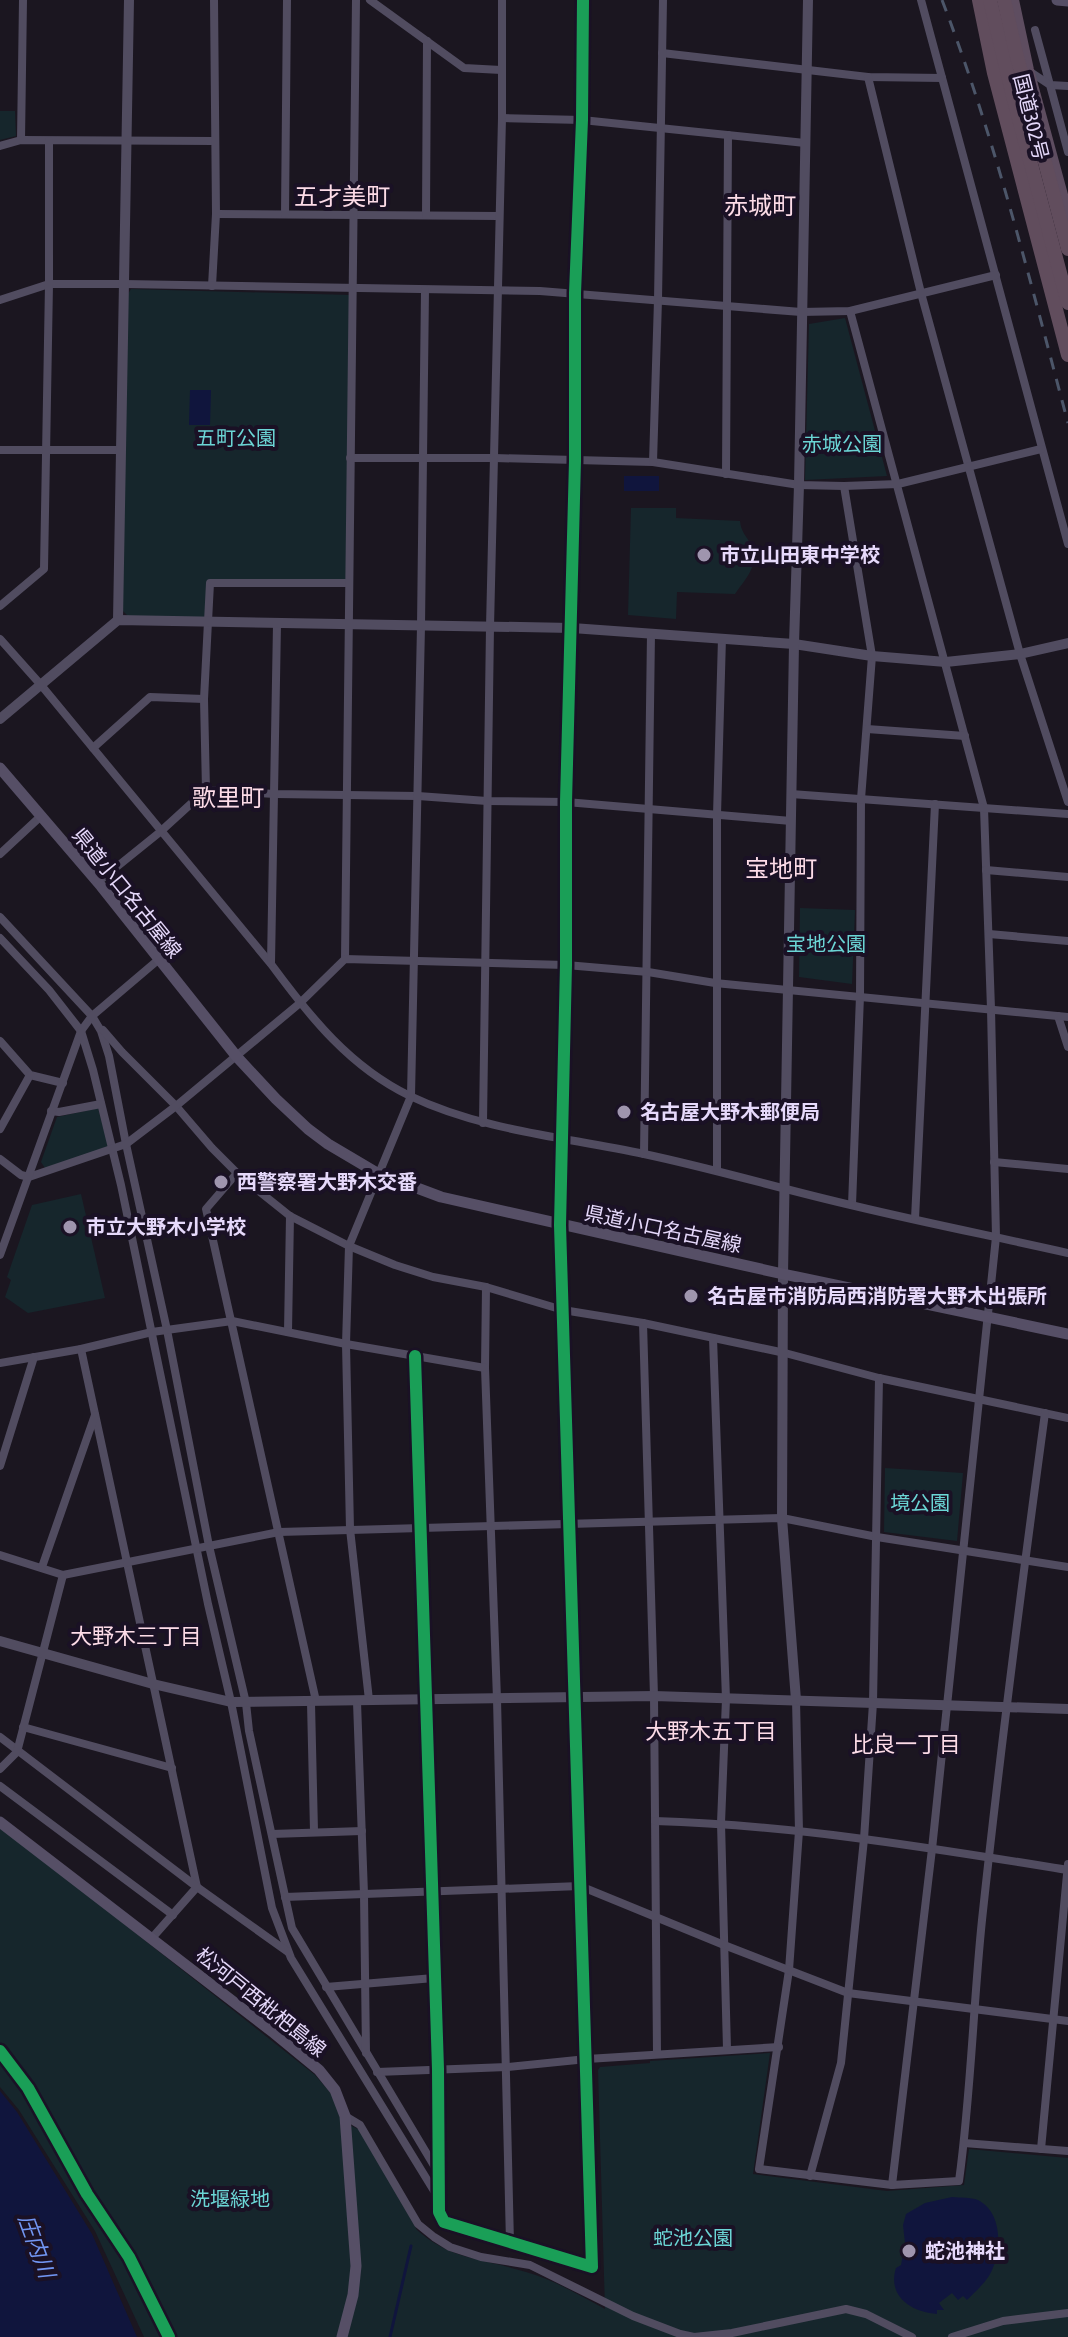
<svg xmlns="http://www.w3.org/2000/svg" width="1068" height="2337" viewBox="0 0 1068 2337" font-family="'Asap Condensed','Noto Sans JP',sans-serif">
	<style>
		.green { fill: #16262c }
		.water { fill: #10153d }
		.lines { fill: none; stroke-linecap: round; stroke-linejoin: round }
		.stream { stroke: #10153d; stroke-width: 3 }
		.minor { stroke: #514c60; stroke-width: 8 }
		.tertiary { stroke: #514c60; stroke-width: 10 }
		.secondary { stroke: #564f66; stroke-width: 11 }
		.trunk { stroke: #5e4d60; stroke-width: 12 }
		.motorway { stroke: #614d5d; stroke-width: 14 }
		.rail { stroke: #4c5669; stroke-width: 3; stroke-dasharray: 12 10; stroke-linecap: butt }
		.cycleway-casing { stroke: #1a1125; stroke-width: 17 }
		.cycleway { stroke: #1a9f57; stroke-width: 12 }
		.poi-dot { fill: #9f95ae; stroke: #1a1125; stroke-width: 3 }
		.labels { text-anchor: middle; stroke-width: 8; stroke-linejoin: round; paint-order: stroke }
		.street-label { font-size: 20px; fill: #e6d9fb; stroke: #1a1125 }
		.park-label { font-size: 20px; fill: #6bd5d5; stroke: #1a1125 }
		.poi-label { font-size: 20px; font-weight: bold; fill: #e6d9fb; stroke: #1a1125; text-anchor: start }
		.neighbourhood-label { font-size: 22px; fill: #fcdbe7; stroke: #1a1125 }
		.water-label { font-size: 22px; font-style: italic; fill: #7195f2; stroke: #1a1125 }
		.quarter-label { font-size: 24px; fill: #fcdbe7; stroke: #1a1125 }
	</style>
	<rect width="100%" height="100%" fill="#1b1620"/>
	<!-- green -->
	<g class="green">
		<polygon points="0,111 15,111 16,136 0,140"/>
		<polygon points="131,289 350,295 346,581 208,581 206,614 204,617 129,617 121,609 128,294"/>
		<polygon points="845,318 887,476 805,480 809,324"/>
		<path d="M631,508H676V518L740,521C741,532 746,535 751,545C760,565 746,578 735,594L677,592L676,619L628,615Z"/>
		<polygon points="800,908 855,910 852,984 799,977"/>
		<polygon points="98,1108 109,1148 45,1168 41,1162 57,1117"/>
		<polygon points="81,1194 105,1298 28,1313 5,1297 11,1280 7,1277 32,1205"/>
		<polygon points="885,1468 963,1473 957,1541 884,1532"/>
		<path d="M0,1826L315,2075L336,2099L343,2122L360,2130L417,2230C450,2260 486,2259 526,2272C554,2280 579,2295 605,2309L598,2070L600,2067L650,2063V2061L770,2053L753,2174L887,2191L964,2185L969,2149L1068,2158V2337H144L95,2231L19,2110L0,2087Z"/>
	</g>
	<!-- water -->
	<g class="water">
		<polygon points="190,390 211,390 210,425 189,425"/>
		<rect x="624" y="476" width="35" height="15"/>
		<polygon points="0,2091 17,2112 92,2234 137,2337 0,2337"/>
		<path d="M952,2197C960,2198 970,2197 978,2200C1004,2213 1002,2255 989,2276C983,2285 974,2293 967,2300L963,2296L958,2300L952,2293L939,2303L944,2310H937V2314C911,2312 887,2296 896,2268L901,2265L905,2243L903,2225L906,2214L925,2203Z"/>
	</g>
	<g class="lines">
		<!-- stream -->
		<polyline class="stream" points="390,2337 411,2246"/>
		<!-- minor -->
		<g class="minor">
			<polyline points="370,0 464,68 501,70"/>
			<polyline points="921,0 1068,544"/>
			<polyline points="1035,30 1050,85 1068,86"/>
			<polyline points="662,53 868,77 942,78"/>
			<polyline points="1029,71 1050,85 1068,152"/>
			<polyline points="868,77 921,293 1020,654 1068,802"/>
			<polyline points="502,118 582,120 805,143"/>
			<polyline points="21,140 23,0"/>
			<polyline points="0,146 21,140 214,141"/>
			<polyline points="216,214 499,216"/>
			<polyline points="285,214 287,0"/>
			<polyline points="426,215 427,41"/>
			<polyline points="212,286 216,214 214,0"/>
			<polyline points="0,300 49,284 124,284 540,291 801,312 850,311 996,275"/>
			<polyline points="850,311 984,808 991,1009 996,1237 932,1849 892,2185"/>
			<polyline points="0,450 121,450"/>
			<polyline points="350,458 495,458 653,462 799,485 844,486 898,484 1041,449"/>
			<polyline points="653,462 658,300 663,0"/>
			<polyline points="726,474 728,135"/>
			<polyline points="844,486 872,656 861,799 860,996 852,1205"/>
			<polyline points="0,606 44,569 49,284 49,141"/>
			<path d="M0,639L41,685L271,964C310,1017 350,1067 410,1096C483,1131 566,1137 644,1154C715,1169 785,1190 855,1206C926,1223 997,1237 1068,1253"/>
			<polyline points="867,729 965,736"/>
			<polyline points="93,748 150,697 204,699"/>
			<polyline points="206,790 275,794 418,796 487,801 566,802 791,821"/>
			<polyline points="791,794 1068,814"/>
			<polyline points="0,854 41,816"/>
			<polyline points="986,870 1068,877"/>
			<polyline points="98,882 160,832 206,790 204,699 210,583 348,583"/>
			<polyline points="0,917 92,1016 101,1031 109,1056 126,1144 167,1330 209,1546 246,1703 249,1731 292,1928 439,2174"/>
			<polyline points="989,934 1068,941"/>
			<polyline points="0,938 49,990 81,1031 93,1070 121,1185 208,1604 231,1702 272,1908 291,1958 439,2199"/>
			<polyline points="345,959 356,0"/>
			<polyline points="271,963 277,624"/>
			<polyline points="1058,1016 1068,1047"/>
			<polyline points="103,1030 122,1052 176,1106 212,1148 237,1173 265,1196 290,1216 349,1246 395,1265 433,1277 486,1287 563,1310 643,1323 785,1353 879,1378 1068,1418"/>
			<polyline points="0,1041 30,1075 63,1083"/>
			<polyline points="51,1111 59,1112 101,1104"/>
			<polyline points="483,1123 490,627 502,118 502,0"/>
			<polyline points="0,1129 30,1075"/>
			<polyline points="644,1154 651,633"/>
			<polyline points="0,1159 21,1175 29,1177 126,1144 176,1106 300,1003 345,959 566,965 648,972 715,983 1068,1017"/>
			<polyline points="994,1162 1068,1169"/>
			<polyline points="717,1170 717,815 722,638"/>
			<polyline points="237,1173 206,1209 316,1701"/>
			<polyline points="915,1219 935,804"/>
			<polyline points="0,1255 81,1031 92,1016 158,960"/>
			<polyline points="486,1287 485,1368 497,1699 510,2243"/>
			<polyline points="643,1323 654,1696 657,2054"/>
			<polyline points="288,1332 290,1216"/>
			<polyline points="713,1338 726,1699 721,1823 727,2049"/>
			<polyline points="81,1349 197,1887 152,1938"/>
			<polyline points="415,1356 438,2069 439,2212 444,2222 592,2267"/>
			<polyline points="0,1363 81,1349 152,1332 232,1321 346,1344 485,1368"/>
			<polyline points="0,1466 34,1357"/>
			<polyline points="0,1555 63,1575 279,1532 782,1518 877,1537 1068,1567"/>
			<polyline points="42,1567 95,1415"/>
			<polyline points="369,1700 350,1529 346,1344 349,1246 411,1096 421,626 425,290"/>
			<path d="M796,1700L799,1831L789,1970L759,2169L892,2185L959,2181C971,2094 973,2007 982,1920C1000,1751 1022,1582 1045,1413"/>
			<polyline points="357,1702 364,1894 366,2053"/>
			<polyline points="311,1703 314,1831"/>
			<polyline points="23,1727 172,1768"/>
			<polyline points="0,1737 197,1887 288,1952"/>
			<polyline points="0,1769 17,1752 63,1575"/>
			<polyline points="0,1786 173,1915"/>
			<path d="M655,1821C794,1825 931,1848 1068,1870"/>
			<polyline points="272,1834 362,1831"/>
			<polyline points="285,1897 580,1886 724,1945 848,1993 1068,2021"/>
			<polyline points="326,1987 434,1978"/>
			<polyline points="377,2072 507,2067 587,2059 779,2047"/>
			<polyline points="345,2116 360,2125 418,2224 434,2237 450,2247 481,2257 530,2265 633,2316 680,2334 694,2337 732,2333 846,2309 866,2314 912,2337"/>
			<polyline points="964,2143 1068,2151"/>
			<polyline points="1041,2149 1068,1864"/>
			<polyline points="810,2176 841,2063 864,1839 873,1703 879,1378"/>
			<polyline points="952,2337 1003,2321 1068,2313"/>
		</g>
		<!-- tertiary -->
		<g class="tertiary">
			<polyline points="583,0 582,120 575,293 575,461 566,802 566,965 560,1225 592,2267"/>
			<polyline points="118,620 129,0"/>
			<polyline points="0,719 118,620 572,628 794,644 872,656 946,662 1020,654 1068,643"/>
			<polyline points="0,1641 153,1684 231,1702 654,1696 1068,1709"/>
			<polyline points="796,1700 782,1518 783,1274 794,644 799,485 808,0"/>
		</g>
		<!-- secondary -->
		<g class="secondary">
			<polyline points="1057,0 1068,1"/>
			<polyline points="0,768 101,886 237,1057 276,1099 308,1129 328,1144 377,1173 441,1197 783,1274 1068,1334"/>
			<polyline points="0,1822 274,2033 319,2070 335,2090 345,2116 356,2266 353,2295 342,2337"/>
		</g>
		<!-- trunk -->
		<polyline class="trunk" points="1013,0 1028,70 1068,217"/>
		<!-- motorway -->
		<g class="motorway">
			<polyline points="979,0 994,73 1068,355"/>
			<polyline points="990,0 1014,100 1068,303"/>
			<polyline points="1004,0 1016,53 1068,249"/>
		</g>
		<!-- rail -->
		<path class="rail" d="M942,0C995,138 1030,281 1068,423"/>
		<defs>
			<g id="cycleway">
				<polyline points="415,1356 438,2069 439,2212 444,2222 592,2267 560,1225 566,965 566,802 575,461 575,293 582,120 583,0"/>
				<polyline points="0,2051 28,2088 87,2194 129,2257 169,2337"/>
			</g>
		</defs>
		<!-- cycleway casing -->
		<use href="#cycleway" class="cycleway-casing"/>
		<!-- cycleway -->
		<use href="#cycleway" class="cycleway"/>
	</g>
	<!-- markers -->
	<g class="poi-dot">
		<circle cx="704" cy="555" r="8"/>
		<circle cx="624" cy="1112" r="8"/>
		<circle cx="221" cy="1182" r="8"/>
		<circle cx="70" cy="1227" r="8"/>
		<circle cx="691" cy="1296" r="8"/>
		<circle cx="909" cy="2251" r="8"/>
	</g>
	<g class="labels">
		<!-- street labels -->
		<g class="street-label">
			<text transform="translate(1031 117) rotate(76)" y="7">国道302号</text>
			<text transform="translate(127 893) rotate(51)" y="7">県道小口名古屋線</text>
			<text transform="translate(663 1229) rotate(12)" y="7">県道小口名古屋線</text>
			<text transform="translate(261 2002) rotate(39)" y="7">松河戸西枇杷島線</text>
		</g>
		<!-- park labels -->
		<g class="park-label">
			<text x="236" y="445">五町公園</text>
			<text x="842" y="451">赤城公園</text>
			<text x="826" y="951">宝地公園</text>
			<text x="920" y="1510">境公園</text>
			<text x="230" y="2206">洗堰緑地</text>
			<text x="693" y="2245">蛇池公園</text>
		</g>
		<!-- poi labels -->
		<g class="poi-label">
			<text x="720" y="562">市立山田東中学校</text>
			<text x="640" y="1119">名古屋大野木郵便局</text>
			<text x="237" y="1189">西警察署大野木交番</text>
			<text x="86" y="1234">市立大野木小学校</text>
			<text x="707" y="1303">名古屋市消防局西消防署大野木出張所</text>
			<text x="925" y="2258">蛇池神社</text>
		</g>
		<!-- neighbourhood labels -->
		<g class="neighbourhood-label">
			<text x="136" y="1644">大野木三丁目</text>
			<text x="711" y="1739">大野木五丁目</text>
			<text x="906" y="1752">比良一丁目</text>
		</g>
		<!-- water labels -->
		<g class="water-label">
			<text transform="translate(37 2246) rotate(70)" y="8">庄内川</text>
		</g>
		<!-- quarter labels -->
		<g class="quarter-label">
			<text x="342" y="205">五才美町</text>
			<text x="760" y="214">赤城町</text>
			<text x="228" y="806">歌里町</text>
			<text x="781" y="877">宝地町</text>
		</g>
	</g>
</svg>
